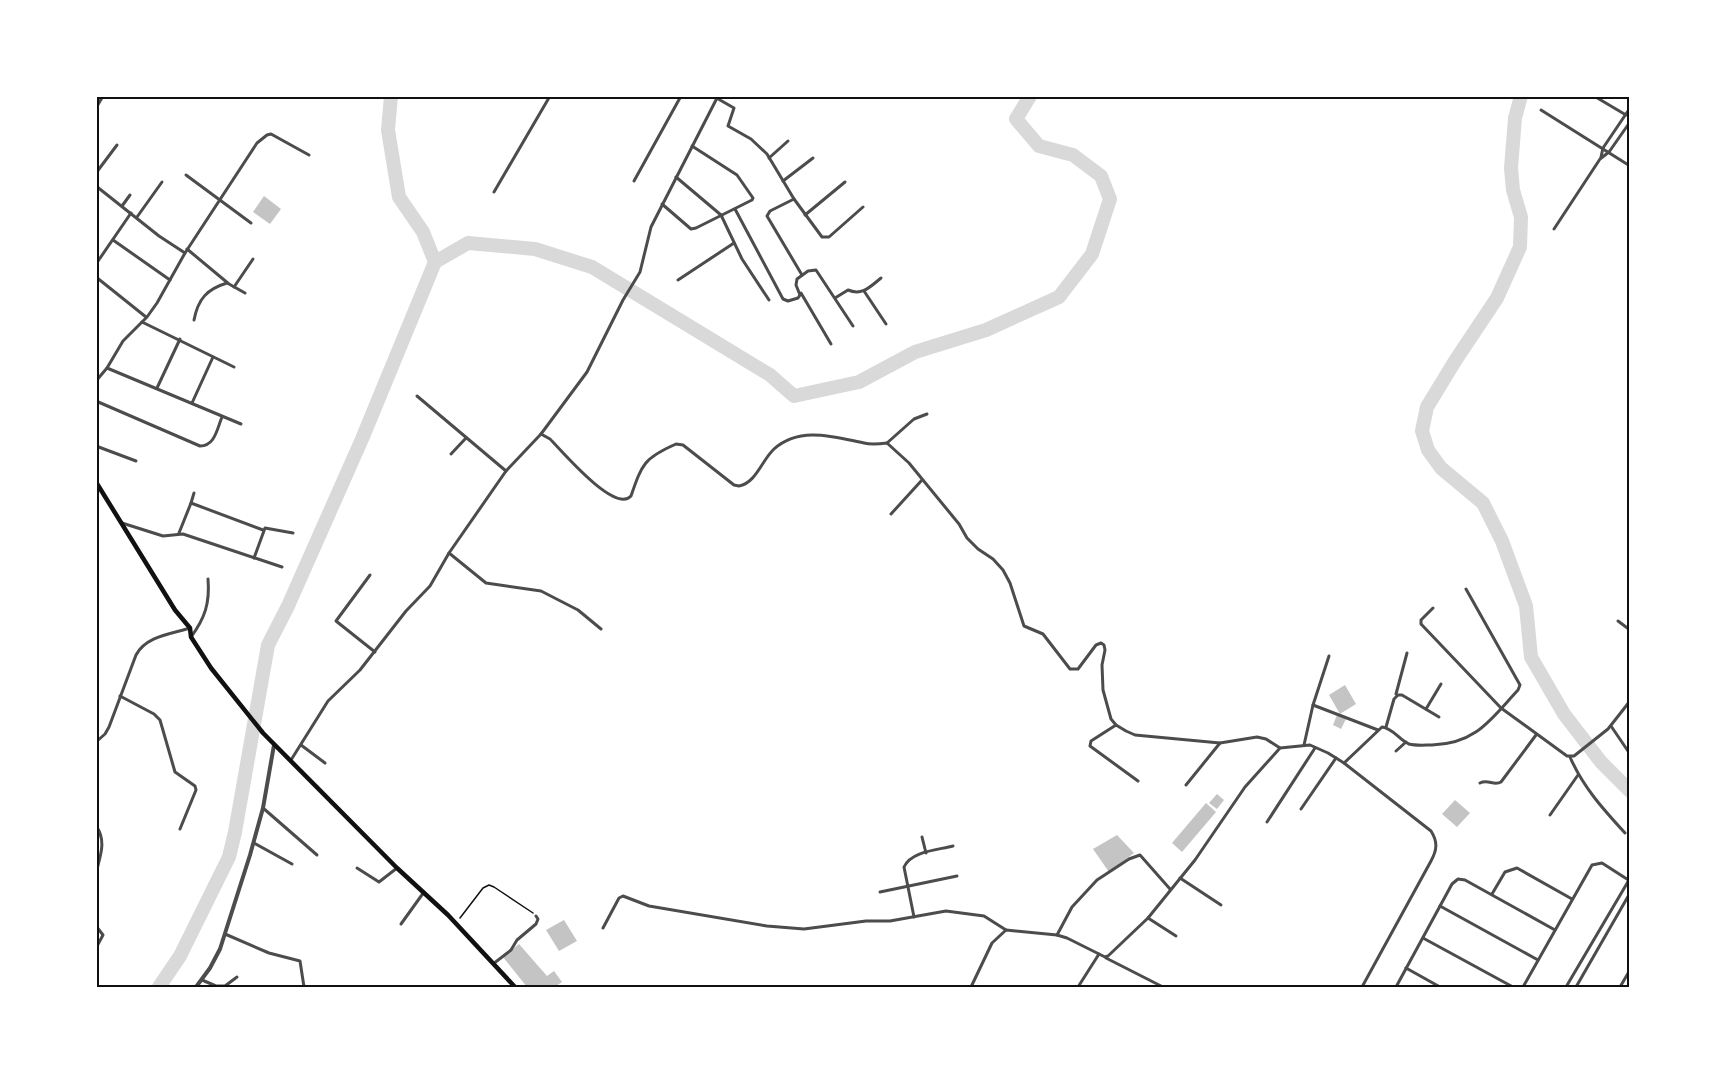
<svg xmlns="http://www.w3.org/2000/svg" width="1726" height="1083" viewBox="0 0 1726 1083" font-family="Barlow,sans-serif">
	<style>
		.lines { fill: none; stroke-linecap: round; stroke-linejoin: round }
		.river { stroke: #d9d9d9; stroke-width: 14 }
		.building { fill: #c4c4c4 }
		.path { stroke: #111; stroke-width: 1.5 }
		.minor { stroke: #4c4c4c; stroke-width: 3 }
		.tertiary { stroke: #4c4c4c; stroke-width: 4 }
		.secondary { stroke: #111; stroke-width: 4.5 }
		.neatline { fill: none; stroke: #111; stroke-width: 2 }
	</style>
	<rect width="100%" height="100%" fill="#fff"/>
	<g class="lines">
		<!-- river -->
		<g class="river">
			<polyline points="391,96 388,130 399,197 423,232 435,262 468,243 535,249 592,267 770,375 794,396 859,382 915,352 986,330 1059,297 1092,254 1110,199 1101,176 1073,155 1039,146 1016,119 1030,96"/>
			<polyline points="1521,96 1515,118 1511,168 1513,190 1521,217 1520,247 1497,298 1455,361 1427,407 1422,431 1428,450 1441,468 1483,503 1502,541 1526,606 1531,657 1564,714 1601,762 1630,791"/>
			<polyline points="159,987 180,956 229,857 235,832 268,645 288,606 362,439 435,262"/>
		</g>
	</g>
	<!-- building -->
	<g class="building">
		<polygon points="264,196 281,209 270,224 253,212"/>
		<polygon points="1345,685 1356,704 1340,714 1329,695"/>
		<polygon points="1337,715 1346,719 1341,729 1333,725"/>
		<polygon points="1217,794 1224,800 1217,809 1209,803"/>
		<polygon points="1455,800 1470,813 1457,827 1442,814"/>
		<polygon points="1206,803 1216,812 1182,852 1172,843"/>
		<polygon points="1117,835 1134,853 1109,872 1093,849"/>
		<polygon points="564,920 577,941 559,951 546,930"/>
		<polygon points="519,944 547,976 554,971 562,982 555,987 527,987 503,957"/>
	</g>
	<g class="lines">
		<!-- path -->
		<polyline class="path" points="460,918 483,888 489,885 494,887 533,913"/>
		<!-- minor -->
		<g class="minor">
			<polyline points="713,96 734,108 728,126 751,139 767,154 794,199 822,237 829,237 863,207"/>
			<polyline points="1594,96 1626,115"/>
			<polyline points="96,108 103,96"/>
			<polyline points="1541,110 1630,166"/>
			<polyline points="1601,157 1603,148 1630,108"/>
			<polyline points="769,158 788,141"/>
			<polyline points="96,173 117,145"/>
			<polyline points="186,175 251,223"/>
			<polyline points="676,177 721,215 742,259 769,300"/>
			<polyline points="634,181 681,96"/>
			<polyline points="783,181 813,158"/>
			<polyline points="96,186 159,236 185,253"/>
			<polyline points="494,192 550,96"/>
			<polyline points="794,199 770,211 767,216 802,275"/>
			<polyline points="662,204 691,229 696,228 752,200 753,198 737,175 692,146"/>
			<polyline points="122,206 130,195"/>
			<polyline points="735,209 783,299 788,301 798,298 800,295 796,285 797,279 808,271 816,270 853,326"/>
			<polyline points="805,215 845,182"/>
			<polyline points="137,217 162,182"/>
			<polyline points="1554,229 1600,159 1609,152 1630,122"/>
			<polyline points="113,240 170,280"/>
			<polyline points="187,249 229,284 245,293"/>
			<polyline points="96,264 131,213"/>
			<polyline points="96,277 146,317"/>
			<polyline points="678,280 734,243"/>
			<polyline points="234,287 253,259"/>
			<polyline points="864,291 886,324"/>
			<polyline points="801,293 831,344"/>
			<path d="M835,298L848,290C862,296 870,287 881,278"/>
			<path d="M194,320C198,299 207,289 227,283"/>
			<polyline points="142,322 234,367"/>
			<polyline points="107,368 241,424"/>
			<polyline points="96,381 107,368 123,341 147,317 157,303 185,253 257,143 267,135 271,134 309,155"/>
			<polyline points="157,388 180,339"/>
			<polyline points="417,396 506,471"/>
			<path d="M96,401L200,446C215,446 217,429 222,417"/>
			<polyline points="192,403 213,357"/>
			<polyline points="541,434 587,372 623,300 640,272 651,227 717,98"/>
			<polyline points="887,443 914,419 927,414"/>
			<polyline points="96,446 136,461"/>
			<polyline points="451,454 466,438"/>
			<polyline points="191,503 194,493"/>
			<polyline points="891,514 922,480"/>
			<polyline points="122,523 163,536 183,534 282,567"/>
			<polyline points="179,533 191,503 263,530"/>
			<polyline points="449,553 486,583 541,591 578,610 601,629"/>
			<polyline points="254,558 265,528 293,533"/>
			<polyline points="370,575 336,621 375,652"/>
			<polyline points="1433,608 1421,620 1421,624 1501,708 1567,756 1574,756 1608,729 1630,701"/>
			<polyline points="1618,621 1630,630"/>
			<path d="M191,637C205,618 210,603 208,579"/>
			<polyline points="1396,694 1407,653"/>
			<polyline points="120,696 154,714 160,720 175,772 195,786 196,790 180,829"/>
			<polyline points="1313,705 1329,656"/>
			<polyline points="1426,709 1441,684"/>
			<polyline points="1116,725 1091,741 1090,746 1138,781"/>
			<polyline points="1611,726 1630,754"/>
			<polyline points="1386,727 1394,699 1398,695 1402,695 1439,717"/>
			<path d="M96,742L105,734L109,727L136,655C146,636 171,634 190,628"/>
			<polyline points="301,745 325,763"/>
			<polyline points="1304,745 1313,705 1378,730"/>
			<polyline points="1396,751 1406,742"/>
			<path d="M1570,757C1583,787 1603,809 1625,833"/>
			<path d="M291,760L328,701L360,670L406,611L430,586L449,553L506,471L541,434L550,439C562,451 615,514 631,496C642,464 644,458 676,444L683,445L734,485L739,486C756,483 762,460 774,449C800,426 834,437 864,443C871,445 880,444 887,443L909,463L959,524L967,538L978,549L993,559L1003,570L1010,583L1024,626L1043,634L1070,669H1078L1096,645L1101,643L1104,645L1105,650L1102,665L1103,690L1111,719L1116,725L1126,731L1135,735L1220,743L1257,737L1266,739L1280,748"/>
			<path d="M1344,763L1431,831C1438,842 1437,850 1431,861L1362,987"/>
			<path d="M1480,783C1488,779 1494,786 1501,782L1536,735"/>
			<polyline points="1186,785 1220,743"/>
			<polyline points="263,808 317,855"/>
			<polyline points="1301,809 1336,758"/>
			<polyline points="1550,815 1578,775"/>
			<polyline points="1267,822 1315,748"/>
			<path d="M96,826C107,841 100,856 96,873"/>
			<polyline points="922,837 926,853"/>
			<polyline points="254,843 292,864"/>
			<polyline points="357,868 379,882 397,868"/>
			<polyline points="1180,878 1221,905"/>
			<polyline points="880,892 957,876"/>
			<polyline points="1492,894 1505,872 1517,868 1572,899"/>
			<polyline points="1440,906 1538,960"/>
			<path d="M914,917L904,867C911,851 938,850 953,846"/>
			<polyline points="1148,918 1176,936"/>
			<polyline points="401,924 424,892"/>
			<polyline points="96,926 103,935 96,948"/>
			<polyline points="603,928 619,898 623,896 649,906 767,926 804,929 866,921 890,921 946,911 984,916 1006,930"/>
			<polyline points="225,934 269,953 300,961 304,987"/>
			<polyline points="1057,935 1072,907 1097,880 1129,859 1140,855 1170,889"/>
			<polyline points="1423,938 1513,987"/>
			<polyline points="1106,958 1163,987"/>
			<polyline points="493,964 511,950 517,940 536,924 538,919 536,916"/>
			<polyline points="1406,968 1440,987"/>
			<polyline points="202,980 216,986 225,986 237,977"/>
			<path d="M971,987L992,943L1006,930L1057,935L1067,938L1105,957L1108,956L1148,918L1195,860L1245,787L1280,748L1310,745L1328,753L1344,763L1382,727C1393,728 1399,740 1409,744C1416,746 1425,745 1432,745C1476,744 1491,719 1518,690L1520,685L1466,589"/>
			<polyline points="1078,987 1099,954"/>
			<polyline points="1396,987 1452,884 1458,879 1465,880 1555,930"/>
			<polyline points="1523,987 1592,865 1602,863 1630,881"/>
			<polyline points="1566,987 1629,880"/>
			<polyline points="1576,987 1630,893"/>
			<polyline points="1620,987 1630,970"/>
		</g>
		<!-- tertiary -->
		<polyline class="tertiary" points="196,987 210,968 220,949 250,855 263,808 274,745"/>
		<!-- secondary -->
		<polyline class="secondary" points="96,482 175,610 190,628 191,637 211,668 263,733 397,868 448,915 515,987"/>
	</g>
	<!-- border -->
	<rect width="1726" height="1083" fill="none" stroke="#ffffff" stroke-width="195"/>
	<rect x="98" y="98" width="1530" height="888" class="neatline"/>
</svg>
